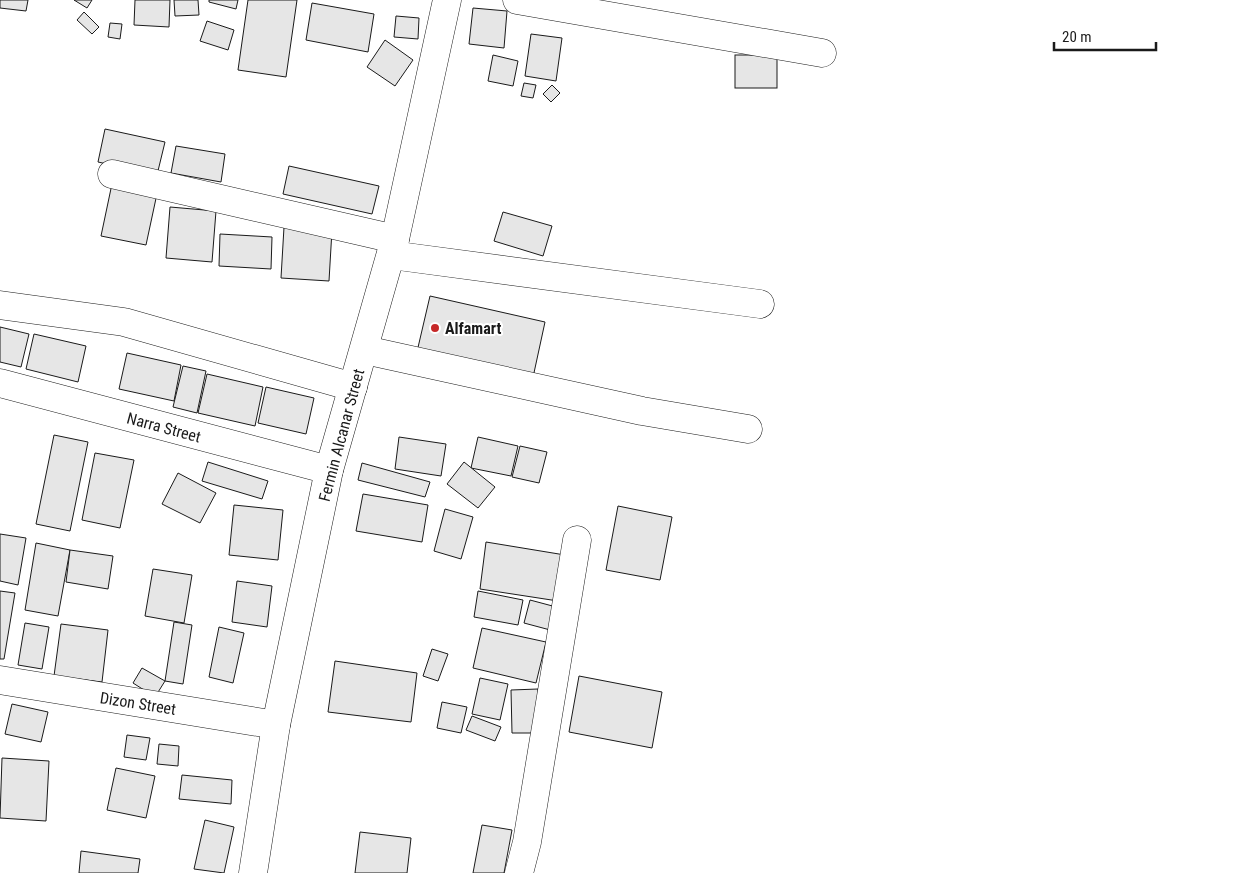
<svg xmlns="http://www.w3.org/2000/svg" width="1234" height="873" viewBox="0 0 1234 873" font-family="'Roboto Condensed',sans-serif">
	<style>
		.building { fill: #e6e6e6; stroke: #1a1a1a }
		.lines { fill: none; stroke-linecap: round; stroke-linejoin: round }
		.minor-casing { stroke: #1a1a1a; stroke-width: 29 }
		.major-casing { stroke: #1a1a1a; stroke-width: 29 }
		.minor { stroke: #fff; stroke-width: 28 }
		.major { stroke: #fff; stroke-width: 28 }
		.poi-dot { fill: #c62828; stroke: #fff; stroke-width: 2 }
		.labels { text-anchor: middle; stroke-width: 4; stroke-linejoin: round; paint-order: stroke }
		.poi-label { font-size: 16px; font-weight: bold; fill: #1a1a1a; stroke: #fff; text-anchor: start }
		.street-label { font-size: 16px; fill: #1a1a1a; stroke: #fff }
	</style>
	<rect width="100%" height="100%" fill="#fff"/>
	<!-- building -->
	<g class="building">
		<polygon points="0,0 28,0 26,11 0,8"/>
		<polygon points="74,0 92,0 87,8"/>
		<polygon points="135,0 170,0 169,27 134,25"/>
		<polygon points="174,0 198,0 199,15 175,16"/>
		<polygon points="209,0 238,0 236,9 209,2"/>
		<polygon points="248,0 297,0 286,77 238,70"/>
		<polygon points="312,3 374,14 368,52 306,40"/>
		<polygon points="473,8 507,11 504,48 469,44"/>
		<polygon points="84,12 99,27 92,34 77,20"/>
		<polygon points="396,16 419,18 418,39 394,37"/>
		<polygon points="207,21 234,30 228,50 200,41"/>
		<polygon points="110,23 122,24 120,39 108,37"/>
		<polygon points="531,34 562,38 556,81 525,76"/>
		<polygon points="385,40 413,60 395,86 367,67"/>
		<polygon points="493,55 518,61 513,86 488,81"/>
		<rect x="735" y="55" width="42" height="33"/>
		<polygon points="524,83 536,85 533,98 521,96"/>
		<polygon points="552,85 560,93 551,102 543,94"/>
		<polygon points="105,129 165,142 157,175 98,162"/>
		<polygon points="176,146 225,154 221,182 171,173"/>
		<polygon points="289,166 379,186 372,214 283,194"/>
		<polygon points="113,179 158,189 146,245 101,236"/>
		<polygon points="170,207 216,211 212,262 166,258"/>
		<polygon points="503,212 552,226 543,256 494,241"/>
		<polygon points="284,227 332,230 329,281 281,278"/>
		<polygon points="220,234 272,237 271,269 219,266"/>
		<polygon points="430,296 545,322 532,382 416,356"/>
		<polygon points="0,327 29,334 21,367 0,362"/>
		<polygon points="34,334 86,346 78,382 26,369"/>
		<polygon points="127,353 181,365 174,401 119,389"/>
		<polygon points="183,366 206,371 197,413 173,407"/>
		<polygon points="207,374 263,387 255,426 198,413"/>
		<polygon points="266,387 314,398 306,434 258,423"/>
		<polygon points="54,435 88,442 70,531 36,524"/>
		<polygon points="399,437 446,444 441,476 395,469"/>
		<polygon points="478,437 518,446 511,476 471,468"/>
		<polygon points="520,446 547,452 539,483 512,477"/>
		<polygon points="95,453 134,460 120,528 82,520"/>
		<polygon points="208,462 268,481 262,499 202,481"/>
		<polygon points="464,462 495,487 478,508 447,484"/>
		<polygon points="362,463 430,482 425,497 358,480"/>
		<polygon points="178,473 216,493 200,523 162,504"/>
		<polygon points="363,494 428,505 422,542 356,531"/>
		<polygon points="234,505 283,510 278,560 229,555"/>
		<polygon points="618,506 672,517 660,580 606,570"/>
		<polygon points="445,509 473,517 461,559 434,551"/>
		<polygon points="0,534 26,538 18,585 0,581"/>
		<polygon points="486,542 565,555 558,601 480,589"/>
		<polygon points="36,543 70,550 58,616 25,610"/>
		<polygon points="70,550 113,556 108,589 66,582"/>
		<polygon points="153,569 192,575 184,623 145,616"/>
		<polygon points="237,581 272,586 267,627 232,622"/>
		<polygon points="0,591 15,593 4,659 0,659"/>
		<polygon points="478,591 523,600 518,625 474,617"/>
		<polygon points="530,600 560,608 554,631 524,623"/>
		<polygon points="174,622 192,625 183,684 165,681"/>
		<polygon points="25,623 49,627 42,669 18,665"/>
		<polygon points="61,624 108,630 102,682 54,676"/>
		<polygon points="219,627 244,633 233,683 209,677"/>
		<polygon points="482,628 546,642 536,683 473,668"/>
		<polygon points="432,649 448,654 438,681 423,676"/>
		<polygon points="335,661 417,673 411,722 328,712"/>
		<polygon points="142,668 165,681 155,697 133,683"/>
		<polygon points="579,676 662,692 652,748 569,732"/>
		<polygon points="480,678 508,684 500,720 472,714"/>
		<polygon points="538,689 538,733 512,733 511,690"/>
		<polygon points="442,702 467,707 461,733 437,728"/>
		<polygon points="12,704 48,712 41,742 5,734"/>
		<polygon points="472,716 501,727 495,741 466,730"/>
		<polygon points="127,735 150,738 146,760 124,757"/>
		<polygon points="159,744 179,746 178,766 157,764"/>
		<polygon points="2,758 49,761 46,821 0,818"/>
		<polygon points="116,768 155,776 146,818 107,810"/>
		<polygon points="182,775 232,780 231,804 179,799"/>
		<polygon points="205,820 234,827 224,873 194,869"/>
		<polygon points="482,825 512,830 504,873 473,873"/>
		<polygon points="360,832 411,838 407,873 355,873"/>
		<polygon points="81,851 140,859 138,873 79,873"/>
	</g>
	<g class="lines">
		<defs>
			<g id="minor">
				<polyline points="517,0 822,53"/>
				<polyline points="112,174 395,239"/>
				<polyline points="391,255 760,304"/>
				<polyline points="0,305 124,322 353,387"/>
				<polyline points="365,350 642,411 748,429"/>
				<polyline points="0,383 329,470"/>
				<polyline points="0,680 276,725"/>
				<polyline points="519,873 527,842 577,540"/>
			</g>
			<polyline id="major" points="253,873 276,725 329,470 395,239 447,0"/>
		</defs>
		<!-- minor casing -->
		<use href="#minor" class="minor-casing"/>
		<!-- major casing -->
		<use href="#major" class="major-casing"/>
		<!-- minor -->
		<use href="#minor" class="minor"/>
		<!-- major -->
		<use href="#major" class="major"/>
	</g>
	<!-- markers -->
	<circle class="poi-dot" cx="435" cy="328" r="5"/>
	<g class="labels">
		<!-- poi labels -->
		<g class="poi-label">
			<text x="445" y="334">Alfamart</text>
		</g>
		<!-- street labels -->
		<g class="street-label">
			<text transform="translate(164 427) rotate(15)" y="6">Narra Street</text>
			<text transform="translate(341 435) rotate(-75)" y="6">Fermin Alcanar Street</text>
			<text transform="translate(138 703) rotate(9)" y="6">Dizon Street</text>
		</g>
	</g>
	<!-- scale -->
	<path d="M1054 42v8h102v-8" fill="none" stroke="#1a1a1a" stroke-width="2.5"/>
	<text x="1062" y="42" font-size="15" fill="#1a1a1a" stroke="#ffffff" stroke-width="4" paint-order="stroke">20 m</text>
</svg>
